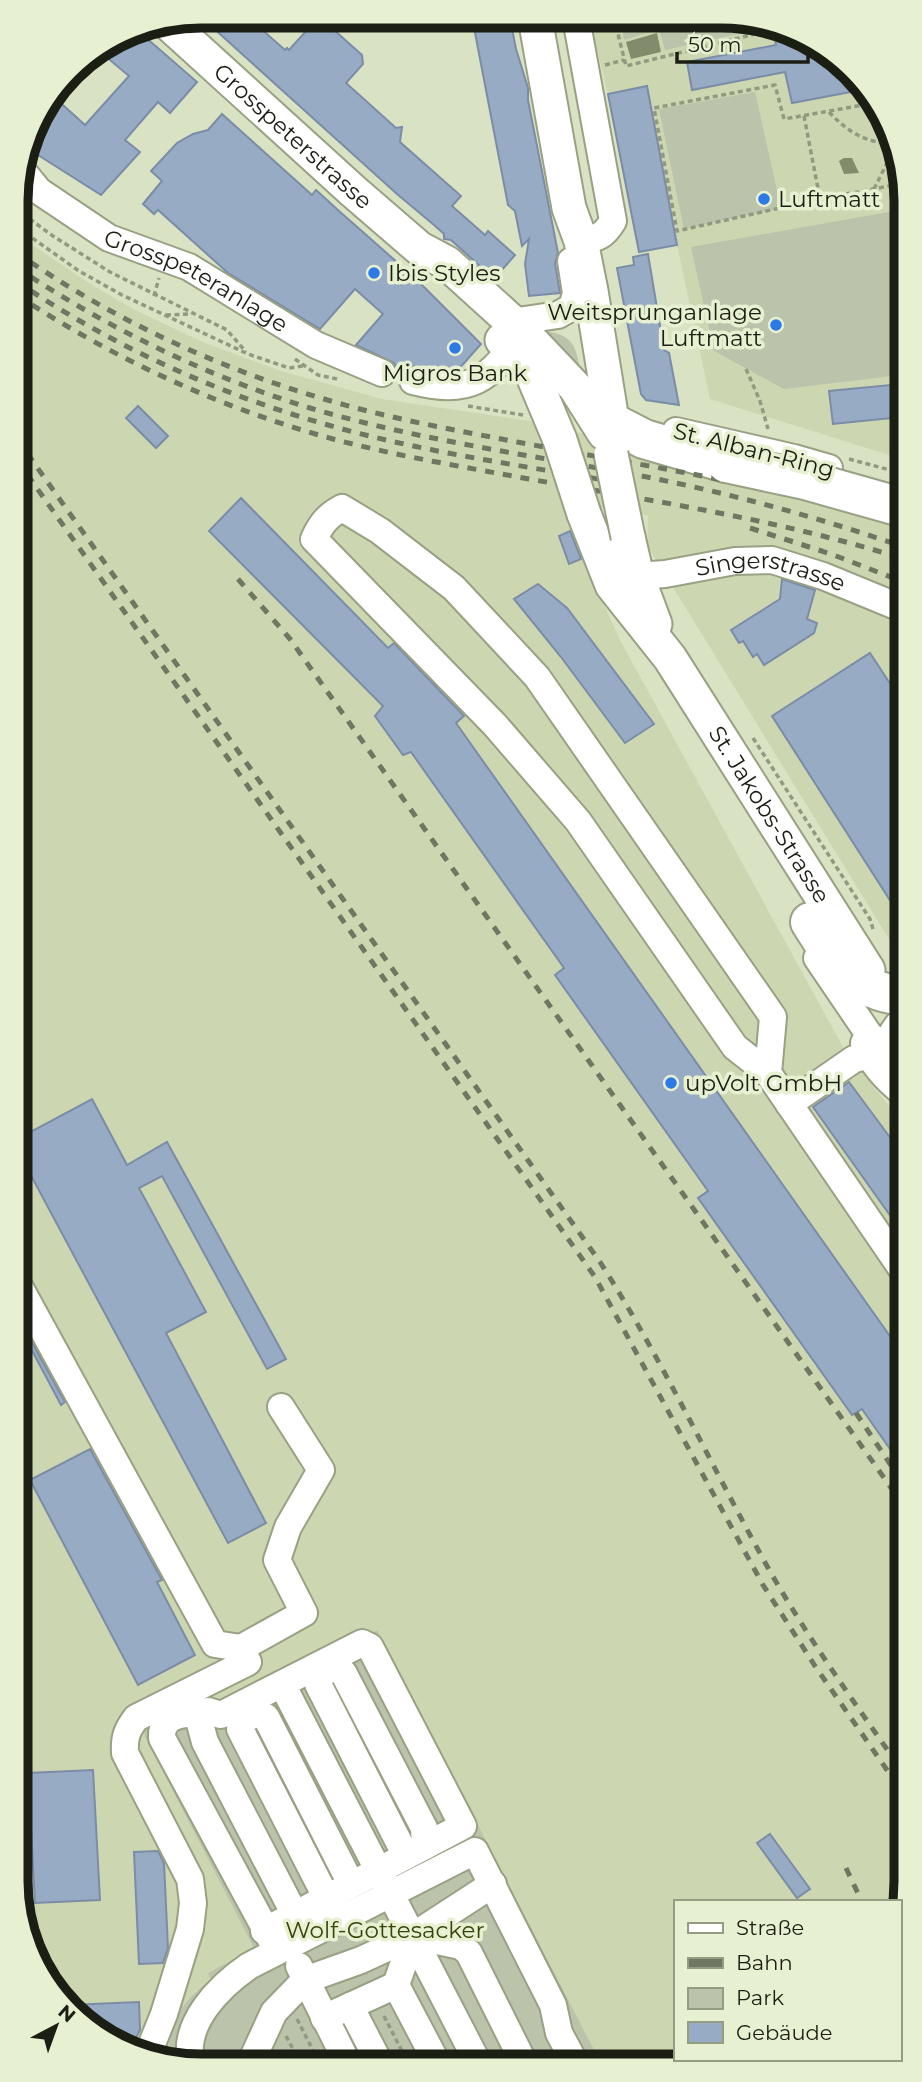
<svg xmlns="http://www.w3.org/2000/svg" width="922" height="2082" viewBox="0 0 922 2082" font-family="Montserrat,sans-serif">
	<style>
		.built { fill: #ccd7b1 }
		.green { fill: #bbc3aa }
		.water { fill: #828b6b }
		.building { fill: #98abc5; stroke: #7b8ca6; stroke-width: 2 }
		.lines { fill: none; stroke-linecap: round; stroke-linejoin: round }
		.minor-casing { stroke: #98a183; stroke-width: 30 }
		.major-casing { stroke: #98a183; stroke-width: 37 }
		.highway-casing { stroke: #98a183; stroke-width: 42 }
		.path { stroke: #919980; stroke-width: 3.5; stroke-dasharray: 5 3.5; stroke-linecap: butt }
		.minor { stroke: #fff; stroke-width: 26 }
		.major { stroke: #fff; stroke-width: 33 }
		.highway { stroke: #fff; stroke-width: 38 }
		.rail { stroke: #6f7661; stroke-width: 5; stroke-dasharray: 9 9; stroke-linecap: butt }
		.major-bridge-casing { stroke: #98a183; stroke-width: 37; stroke-linecap: butt }
		.highway-bridge-casing { stroke: #98a183; stroke-width: 42; stroke-linecap: butt }
		.major-bridge { stroke: #fff; stroke-width: 33 }
		.highway-bridge { stroke: #fff; stroke-width: 38 }
		.poi-dot { fill: #2c7ae6; stroke: #e7f0d0; stroke-width: 2.5 }
		.labels { text-anchor: middle; stroke-width: 7; stroke-linejoin: round; paint-order: stroke }
		.street-label { font-size: 23px; fill: #1b1f13; stroke: #e7f0d0 }
		.poi-label { font-size: 23px; fill: #1b1f13; stroke: #e7f0d0; text-anchor: start }
		.park-label { font-size: 23px; fill: #37430a; stroke: #e7f0d0 }
		.rim { fill: none; stroke: #1b1f13; stroke-width: 9 }
	</style>
	<rect width="100%" height="100%" fill="#d9e3c3"/>
	<!-- built -->
	<g class="built">
		<polygon points="589,18 757,19 843,62 900,153 901,453 889,455 710,399 677,245 639,252 608,94"/>
		<polygon points="16,234 89,283 133,309 205,343 281,371 382,399 537,422 901,517 903,962 647,545 648,516 562,501 585,563 620,640 671,733 843,1047 903,1124 906,1893 899,1922 899,1902 675,1902 675,2059 769,2060 600,2061 376,1630 221,1711 211,1693 144,1730 145,1737 255,1949 208,1973 212,1980 195,1991 170,2057 171,2063 165,2063 79,2020 22,1929"/>
	</g>
	<!-- green -->
	<g class="green">
		<polygon points="625,18 748,19 751,31 665,50 659,29 624,40 621,20"/>
		<polygon points="755,92 781,208 684,229 659,109"/>
		<polygon points="900,210 901,375 784,389 714,351 691,247"/>
		<path d="M551,332C580,337 577,359 582,383L542,334Z"/>
		<path d="M377,1630L600,2061L171,2063C162,2029 185,1997 211,1980L208,1973L254,1948L145,1737L144,1730L149,1725L211,1692L221,1711Z"/>
	</g>
	<!-- water -->
	<g class="water">
		<polygon points="657,33 661,52 631,59 626,42"/>
		<polygon points="844,158 852,158 859,173 844,174 839,161"/>
	</g>
	<!-- building -->
	<g class="building">
		<polygon points="200,16 241,16 257,30 259,27 285,50 287,48 289,50 315,21 324,21 362,55 363,64 346,83 396,128 402,127 400,142 461,196 452,206 485,235 488,231 515,255 494,279 451,240 444,239 444,234 434,225 397,194"/>
		<polygon points="472,17 510,18 516,49 528,88 528,100 558,253 555,263 560,293 529,296 525,264 529,239 522,246 515,211 508,205"/>
		<polygon points="773,27 808,44 809,51 818,49 843,62 861,90 792,103 785,72 692,90 687,62 776,45"/>
		<polygon points="136,29 197,82 170,113 158,102 125,140 140,152 101,195 38,155 28,146 35,119 53,96 85,125 129,76 98,50 131,30"/>
		<polygon points="647,86 677,245 639,252 608,94"/>
		<polygon points="222,114 312,195 316,190 339,211 415,278 481,344 458,370 409,366 401,371 398,381 396,380 397,370 394,363 356,345 383,314 355,289 320,329 228,273 158,210 154,214 143,204 162,181 151,171 177,143 193,134 208,130"/>
		<polygon points="648,254 664,350 669,353 679,405 646,400 641,394 617,268 634,265 633,257"/>
		<polygon points="901,384 901,417 833,424 829,391"/>
		<polygon points="138,406 168,436 156,448 126,418"/>
		<polygon points="241,498 388,648 394,643 464,716 456,723 904,1356 904,1469 862,1409 852,1415 698,1198 708,1191 555,975 564,968 411,752 403,755 375,716 383,706 209,531"/>
		<polygon points="570,531 581,559 569,564 559,536"/>
		<polygon points="782,579 815,590 807,619 817,623 814,633 764,665 757,654 753,657 743,641 739,643 731,630 780,599"/>
		<polygon points="538,584 567,608 654,724 625,743 561,657 514,599"/>
		<polygon points="870,653 891,685 902,678 902,919 772,716"/>
		<polygon points="849,1082 903,1155 904,1235 813,1107"/>
		<polygon points="92,1099 127,1165 167,1142 286,1359 267,1369 162,1176 139,1188 206,1312 166,1333 266,1523 228,1543 20,1155 19,1138"/>
		<polygon points="20,1321 65,1402 61,1405 20,1328"/>
		<polygon points="90,1449 162,1580 157,1582 195,1655 138,1685 30,1480"/>
		<polygon points="93,1770 100,1900 35,1903 28,1773"/>
		<polygon points="770,1834 810,1889 797,1898 757,1843"/>
		<polygon points="158,1851 164,1863 168,1948 163,1963 139,1964 134,1852"/>
		<polygon points="139,2002 140,2030 132,2046 79,2020 69,2005"/>
	</g>
	<g class="lines">
		<defs>
			<g id="minor">
				<path d="M576,18L613,221C604,236 598,238 581,241"/>
				<path id="s1" d="M21,169L39,191L109,238L189,267L316,345L382,373"/>
				<polyline points="511,322 558,315 572,307 576,293 571,261"/>
				<path d="M413,381C469,396 491,380 520,334"/>
				<polyline points="676,431 794,458 829,468"/>
				<path id="s2" d="M637,576L665,574L735,561L772,560L823,576L901,608"/>
				<polyline points="817,958 870,1036 895,1050 903,1059"/>
				<path d="M864,1043C872,1065 886,1079 903,1093"/>
				<path d="M768,1073L773,1017L537,677L454,588L380,531L342,508C327,516 321,524 314,539L495,725L578,821L735,1047L768,1073L904,1272"/>
				<polyline points="789,1104 854,1059 895,1050 903,1045"/>
				<polyline points="20,1288 215,1644 241,1648 304,1613 277,1560 288,1527 321,1470 281,1407"/>
				<polyline points="282,1684 477,2061"/>
				<polyline points="197,1713 208,1711 221,1715 362,1643 370,1647 463,1826 264,1931"/>
				<path d="M406,1856L318,1684C320,1675 324,1671 333,1668L343,1672L424,1828L425,1846"/>
				<polyline points="326,1897 240,1729 245,1719 257,1713 266,1717 351,1884"/>
				<polyline points="413,1936 461,1946 469,1953 523,2061"/>
				<polyline points="413,1936 396,1985 436,2061"/>
				<path d="M274,1945L162,1738C161,1716 179,1714 197,1713L205,1742L294,1913"/>
				<polyline points="299,1966 347,2062"/>
				<polyline points="350,2006 379,2062"/>
				<polyline points="324,2018 396,1985"/>
				<path d="M148,2054L164,2014L190,1929L193,1903L190,1879L125,1753C124,1737 127,1730 136,1718L248,1662L241,1648"/>
				<polyline points="251,2062 274,2012 305,1980 361,1960 413,1936 493,1884"/>
				<path d="M191,2063C182,2023 220,1986 249,1966L475,1851L553,2005L559,2033L574,2061"/>
			</g>
			<g id="major">
				<polyline points="535,18 569,208 581,241 591,291 610,408 611,438"/>
				<path id="s3" d="M167,22L353,191L419,248L447,263L522,331L575,387L604,433L612,438"/>
				<polyline points="502,340 531,371 560,440"/>
				<path id="s4" d="M584,514L612,585L670,658L868,970"/>
				<polyline points="628,537 637,576 655,624"/>
			</g>
			<g id="highway">
				<polyline points="611,422 644,439 726,463"/>
				<path d="M810,922C835,962 852,990 903,996"/>
				<polyline points="895,1050 898,1035 903,1028"/>
			</g>
		</defs>
		<!-- minor casing -->
		<use href="#minor" class="minor-casing"/>
		<!-- major casing -->
		<use href="#major" class="major-casing"/>
		<!-- highway casing -->
		<use href="#highway" class="highway-casing"/>
		<!-- path -->
		<g class="path">
			<polyline points="614,18 626,66 755,34 752,19"/>
			<polyline points="605,65 624,60"/>
			<path d="M829,112C847,131 866,144 894,143"/>
			<polyline points="804,116 820,199 900,184"/>
			<polyline points="874,189 892,153 897,148"/>
			<polyline points="820,199 677,231 654,108 775,85 784,119 869,104"/>
			<polyline points="16,209 53,236 110,272 227,330 246,352"/>
			<polyline points="16,219 28,235 79,271 122,295 248,354 289,368 303,366"/>
			<polyline points="154,296 159,278"/>
			<polyline points="166,315 190,314"/>
			<polyline points="295,359 318,375 337,379"/>
			<polyline points="746,369 760,401 768,429"/>
			<polyline points="468,406 523,415"/>
			<polyline points="849,459 901,473"/>
			<polyline points="753,738 870,919 873,929"/>
			<polyline points="384,2016 403,2053"/>
			<polyline points="297,2019 319,2062"/>
			<polyline points="286,2036 300,2062"/>
		</g>
		<!-- minor -->
		<use href="#minor" class="minor"/>
		<!-- major -->
		<use href="#major" class="major"/>
		<!-- highway -->
		<use href="#highway" class="highway"/>
		<!-- rail -->
		<g class="rail">
			<path d="M16,252C111,319 219,369 331,401C392,419 455,430 517,442C646,466 776,486 901,523"/>
			<path d="M16,267C107,328 206,376 310,408C421,441 538,456 652,478C736,495 820,518 901,546"/>
			<path d="M16,281C112,346 218,394 328,425C422,452 519,465 615,482"/>
			<path d="M17,295C114,359 220,408 333,439C397,456 464,467 529,479C654,501 780,520 901,558"/>
			<path d="M17,439L600,1262C662,1359 711,1465 767,1566C808,1639 857,1706 905,1775"/>
			<polyline points="17,460 595,1277 763,1585 815,1666 905,1796"/>
			<polyline points="750,528 831,554 901,581"/>
			<polyline points="238,579 290,639 904,1506"/>
			<polyline points="856,1413 904,1485"/>
			<polyline points="846,1868 862,1902"/>
		</g>
		<defs>
			<g id="major-bridge">
				<polyline points="560,440 584,514"/>
				<polyline points="611,454 628,537"/>
			</g>
			<polyline id="highway-bridge" points="726,463 805,480 901,507"/>
		</defs>
		<!-- major-bridge casing -->
		<use href="#major-bridge" class="major-bridge-casing"/>
		<!-- highway-bridge casing -->
		<use href="#highway-bridge" class="highway-bridge-casing"/>
		<!-- major-bridge -->
		<use href="#major-bridge" class="major-bridge"/>
		<!-- highway-bridge -->
		<use href="#highway-bridge" class="highway-bridge"/>
	</g>
	<!-- markers -->
	<g class="poi-dot">
		<circle cx="764" cy="199" r="7"/>
		<circle cx="374" cy="273" r="7"/>
		<circle cx="776" cy="325" r="7"/>
		<circle cx="455" cy="348" r="7"/>
		<circle cx="671" cy="1083" r="7"/>
	</g>
	<g class="labels">
		<!-- street labels -->
		<g class="street-label">
			<text dy="8" stroke="none"><textPath href="#s3" startOffset="170">Grosspeterstrasse</textPath></text>
			<text dy="8" stroke="none"><textPath href="#s1" startOffset="210">Grosspeteranlage</textPath></text>
			<text transform="translate(754 450) rotate(14)" y="8">St. Alban-Ring</text>
			<text dy="8" stroke="none"><textPath href="#s2" startOffset="136">Singerstrasse</textPath></text>
			<text dy="8" stroke="none"><textPath href="#s4" startOffset="355">St. Jakobs-Strasse</textPath></text>
		</g>
		<!-- poi labels -->
		<g class="poi-label">
			<text x="778" y="207">Luftmatt</text>
			<text x="388" y="281">Ibis Styles</text>
			<text x="762" y="320" text-anchor="end">Weitsprunganlage<tspan x="762" dy="26">Luftmatt</tspan></text>
			<text x="455" y="381" text-anchor="middle">Migros Bank</text>
			<text x="685" y="1091">upVolt GmbH</text>
		</g>
		<!-- park labels -->
		<g class="park-label">
			<text x="385" y="1938">Wolf-Gottesacker</text>
		</g>
	</g>
	<!-- crop -->
	<path d="M0 0H922V2082H0ZM201 28H721A173 173 0 0 1 894 201V1881A173 173 0 0 1 721 2054H201A173 173 0 0 1 28 1881V201A173 173 0 0 1 201 28Z" fill="#e7f0d0" fill-rule="evenodd"/>
	<path class="rim" d="M201 28H721A173 173 0 0 1 894 201V1881A173 173 0 0 1 721 2054H201A173 173 0 0 1 28 1881V201A173 173 0 0 1 201 28Z"/>
	<!-- legend -->
	<rect x="674" y="1900" width="228" height="161" fill="#e7f0d0" stroke="#959c84" stroke-width="2"/>
	<rect x="688" y="1923" width="35" height="10" fill="#ffffff" stroke="#959c84" stroke-width="2"/>
	<text x="736" y="1935" font-size="21" fill="#1b1f13">Straße</text>
	<rect x="688" y="1958" width="35" height="10" fill="#6f7661" stroke="#959c84" stroke-width="2"/>
	<text x="736" y="1970" font-size="21" fill="#1b1f13">Bahn</text>
	<rect x="688" y="1988" width="35" height="21" fill="#bbc3aa" stroke="#959c84" stroke-width="2"/>
	<text x="736" y="2005" font-size="21" fill="#1b1f13">Park</text>
	<rect x="688" y="2022" width="35" height="21" fill="#98abc5" stroke="#959c84" stroke-width="2"/>
	<text x="736" y="2040" font-size="21" fill="#1b1f13">Gebäude</text>
	<!-- north arrow -->
	<g transform="translate(56 2026) rotate(41)" stroke="#e7f0d0" stroke-width="5" paint-order="stroke">
	<path d="M0-5L12 26L0 18L-12 26Z" fill="#1b1f13"/>
	<text y="-10" font-size="19" font-weight="bold" text-anchor="middle" fill="#1b1f13">N</text>
	</g>
	<!-- scale -->
	<path d="M677 52v10h131v-10" fill="none" stroke="#1b1f13" stroke-width="3.5"/>
	<text x="688" y="52" font-size="21" fill="#1b1f13" stroke="#e7f0d0" stroke-width="5" paint-order="stroke">50 m</text>
</svg>
